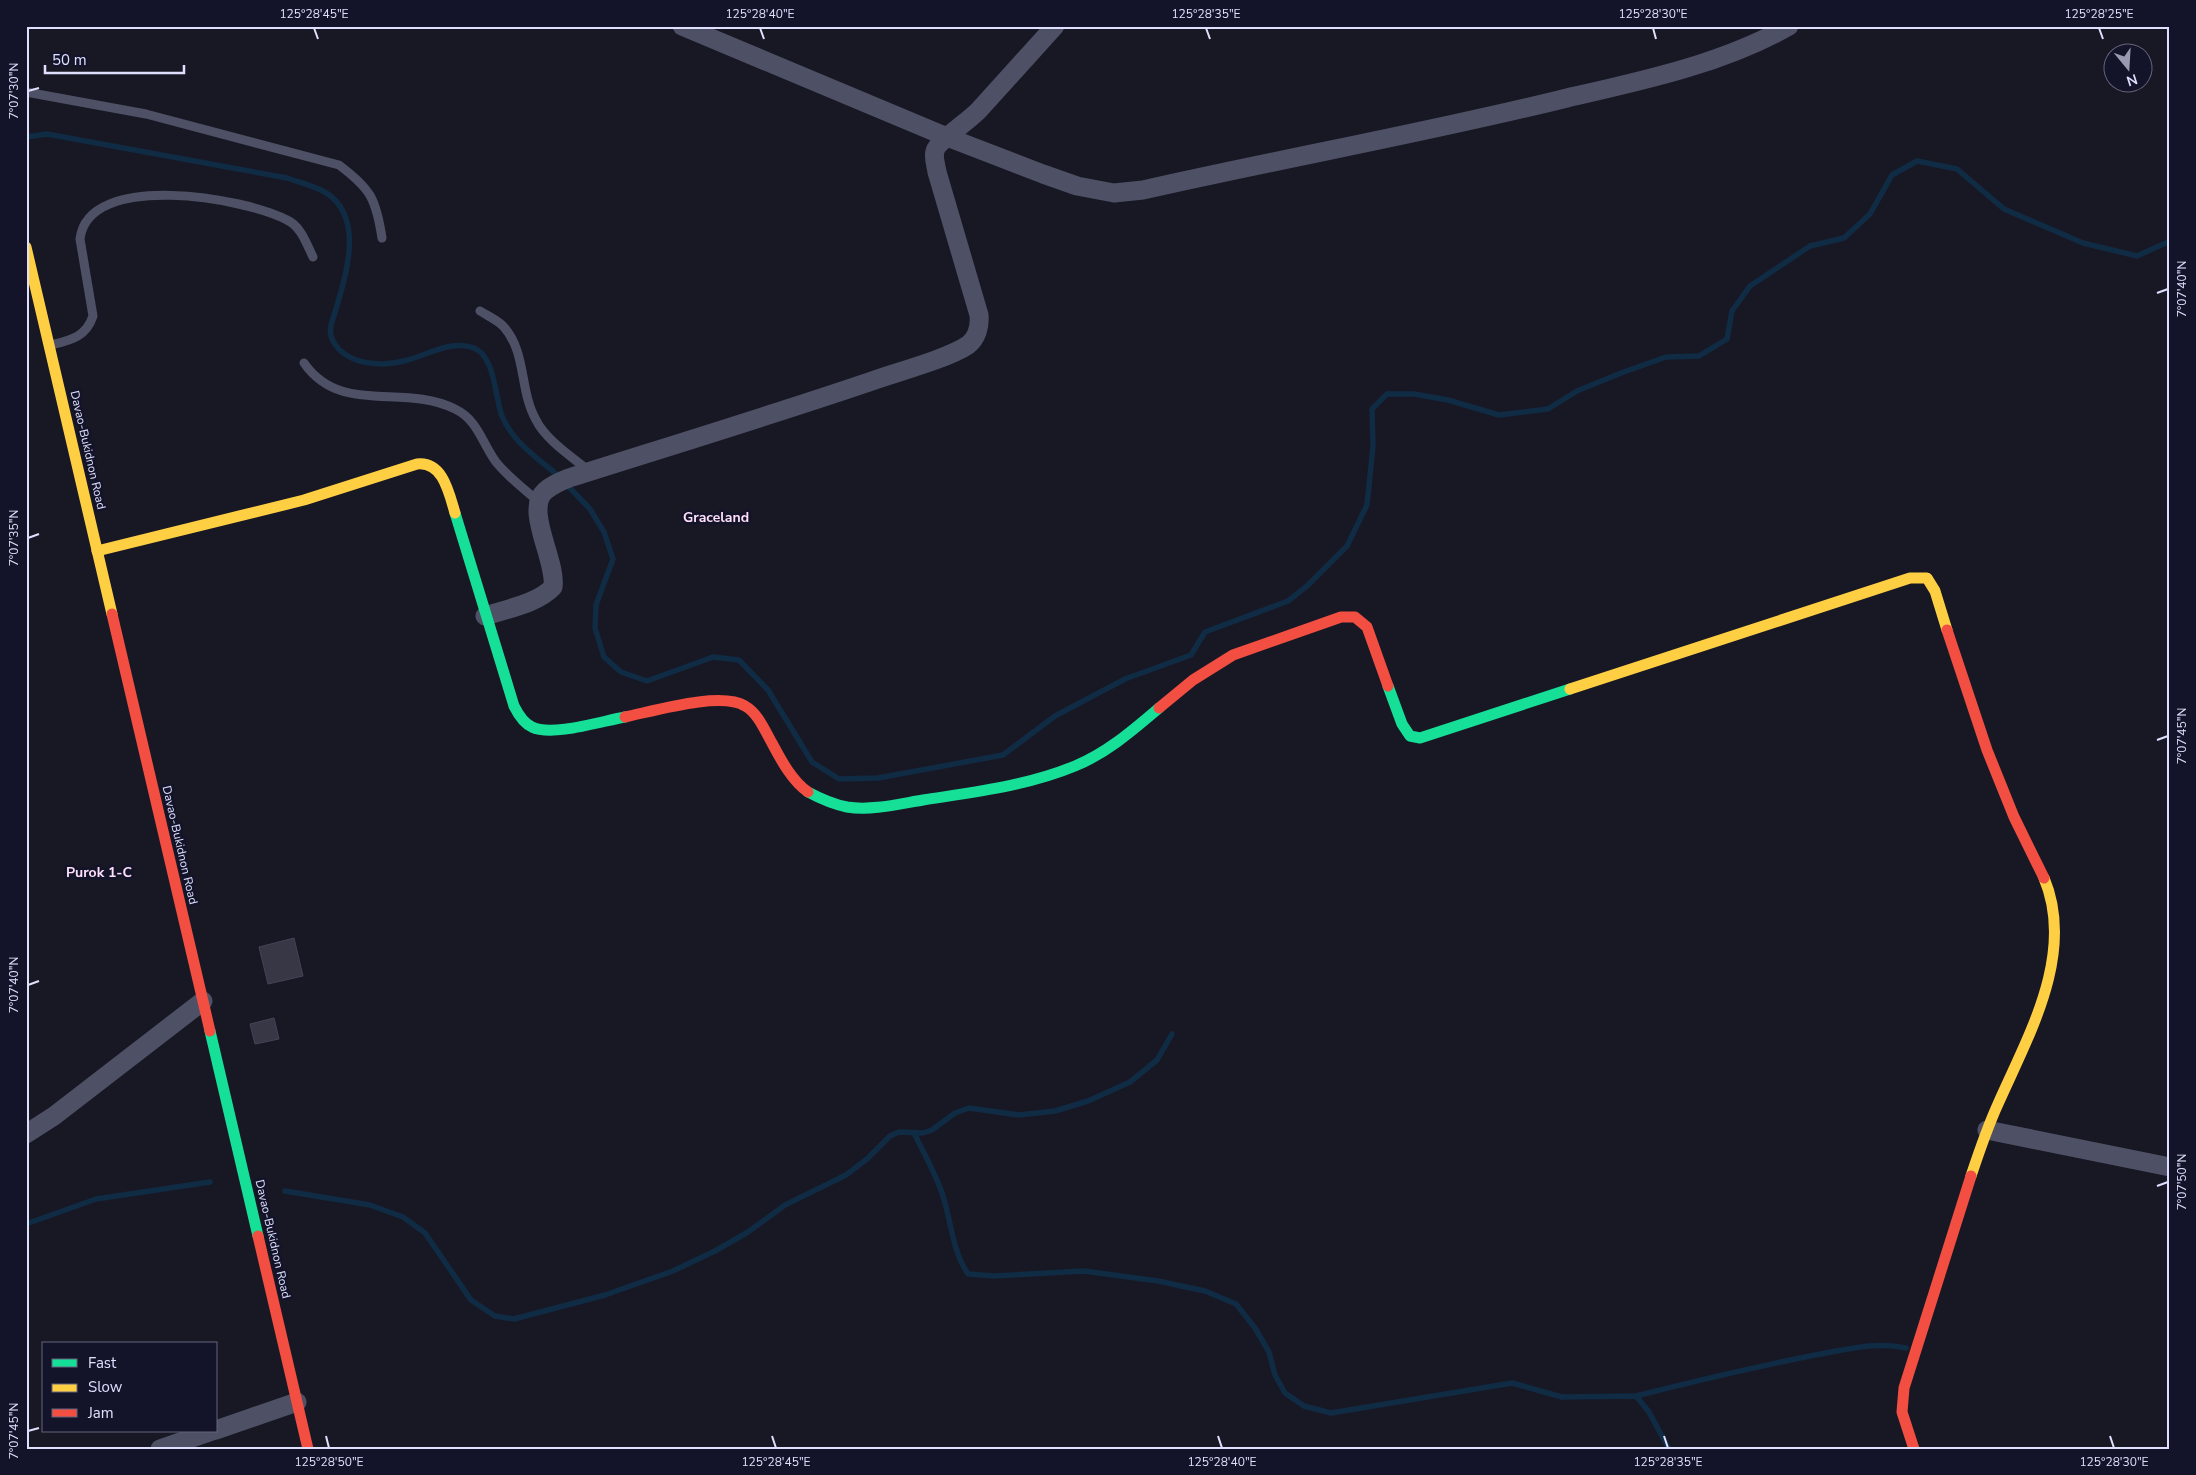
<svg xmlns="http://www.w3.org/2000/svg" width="2196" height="1475" viewBox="0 0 2196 1475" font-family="'Nunito Sans',sans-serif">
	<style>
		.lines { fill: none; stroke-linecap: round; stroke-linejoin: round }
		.stream { stroke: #102b44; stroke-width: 5.5 }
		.building { fill: #373746; stroke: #454457 }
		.lane { stroke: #4e5165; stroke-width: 9 }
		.street { stroke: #4e5165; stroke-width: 19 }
		.fast { stroke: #16e098; stroke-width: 11 }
		.slow { stroke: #ffcf43; stroke-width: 11 }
		.jam { stroke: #f24e42; stroke-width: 11 }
		.ticks { fill: none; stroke: #dee0fd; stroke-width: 2 }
		.labels { text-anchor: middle; stroke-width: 5; stroke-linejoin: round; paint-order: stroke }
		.street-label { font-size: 12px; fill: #dee0fd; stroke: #13132a }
		.neighbourhood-label { font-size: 14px; font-weight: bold; fill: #fde0f7; stroke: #13132a }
		.neatline { fill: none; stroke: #dee0fd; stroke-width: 2 }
		.ticks-label { font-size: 12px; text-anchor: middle; fill: #dee0fd }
	</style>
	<rect width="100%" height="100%" fill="#181825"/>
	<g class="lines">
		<!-- stream -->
		<g class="stream">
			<path d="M26,137L47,134L287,178C298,182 312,185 323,191C365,214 347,272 336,309C333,319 327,331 333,341C346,365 381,367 404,361C426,356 451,339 474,348C495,356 495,398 502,416C512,441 536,457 556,474"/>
			<polyline points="568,486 590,509 604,532 613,559 596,605 595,628 604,657 621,672 647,681 713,657 739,660 768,690 812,762 839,779 878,778 1003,755 1055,716 1125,679 1191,655 1205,632 1288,601 1307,586 1347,546 1367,505 1373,446 1372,409 1387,394 1414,394 1448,400 1499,415 1548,409 1577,391 1621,373 1666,357 1699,356 1727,339 1732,311 1750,286 1810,246 1844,238 1870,214 1892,175 1917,161 1957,169 2004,209 2083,243 2137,256 2170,241"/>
			<path d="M914,1133C924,1153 935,1173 942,1193C951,1219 952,1251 968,1274L994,1276L1084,1271L1158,1281L1205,1291L1236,1304L1255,1328L1269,1352L1275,1375L1285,1393L1304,1406L1331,1413L1512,1383L1562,1397L1636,1396L1649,1412L1669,1449"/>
			<polyline points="285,1191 370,1205 403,1217 425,1233 471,1300 495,1316 514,1319 605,1295 673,1271 715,1251 748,1232 785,1205 846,1175 867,1159 890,1136 899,1132 923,1133 932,1130 955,1113 969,1108 1019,1115 1055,1111 1088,1101 1130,1082 1157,1060 1172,1034"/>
			<polyline points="26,1224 96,1199 210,1182"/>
			<path d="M1636,1396C1695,1381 1755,1367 1815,1355C1845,1350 1876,1341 1906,1348"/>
		</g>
	</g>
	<!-- building -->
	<g class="building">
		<polygon points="294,938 303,976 268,984 259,947"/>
		<polygon points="274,1018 279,1039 255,1044 250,1024"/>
	</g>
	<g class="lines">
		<!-- lane -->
		<g class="lane">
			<path d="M26,92L146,114L339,165C371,189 376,199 382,238"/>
			<path d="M480,311C488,316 497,320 503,326C527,352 519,390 536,420C546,440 571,456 589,471"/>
			<path d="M51,345C71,340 86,337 93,316L80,239C88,170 246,198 287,220C301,226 307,245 313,257"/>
			<path d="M304,363C341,416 403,383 455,409C478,420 482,443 496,462C508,477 524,489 538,501"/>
		</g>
		<!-- street -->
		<g class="street">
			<path d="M682,26L947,137L1043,174L1077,186L1114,193L1143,190C1284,158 1426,133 1567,98C1641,81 1722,64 1789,26"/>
			<path d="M485,616C506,609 537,604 553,587C557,561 524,510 545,491C552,485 561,481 569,478C670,446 772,415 872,381C897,372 947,359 968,345C977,338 980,326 979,315L937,172C936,165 933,158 935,151C937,142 970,120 979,110L1055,26"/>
			<polyline points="1987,1130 2170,1167"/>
			<polyline points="26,1134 54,1116 203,1001"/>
			<polyline points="216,1430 297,1402"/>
			<polyline points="160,1449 212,1431"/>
		</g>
		<!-- fast -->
		<g class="fast">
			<path d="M455,513L514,706C518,714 523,723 532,727C552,737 602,721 625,717"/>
			<polyline points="1388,686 1402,724 1410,736 1420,738 1570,689"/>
			<path d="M808,792C821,799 832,804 847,807C871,811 899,804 923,800C974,792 1027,786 1075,766C1107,753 1133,730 1159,708"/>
			<polyline points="210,1031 258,1236"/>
		</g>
		<!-- slow -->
		<g class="slow">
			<polyline points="26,247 112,614"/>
			<path d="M97,551L304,500L417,464C443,461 449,493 455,513"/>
			<polyline points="1570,689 1910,578 1927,578 1935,591 1947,630"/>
			<path d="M1971,1176C1979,1152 1987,1128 1998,1104C2028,1036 2076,954 2044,878"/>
		</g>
		<!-- jam -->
		<g class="jam">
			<polyline points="112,614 210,1031"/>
			<polyline points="1947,630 1987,750 2014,817 2044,878"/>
			<polyline points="1159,708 1193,680 1233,655 1341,617 1355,617 1367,627 1388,686"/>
			<path d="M625,717C654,711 721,691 745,706C758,713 765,731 772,743C781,760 792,781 808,792"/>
			<polyline points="258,1236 308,1449"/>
			<polyline points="1914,1449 1902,1412 1904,1388 1971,1176"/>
		</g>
	</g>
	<!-- ticks -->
	<path class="ticks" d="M314,28L318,39M760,28L764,39M1206,28L1210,39M1653,28L1656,39M2099,28L2103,39M28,91L39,88M2157,293L2168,289M28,538L39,534M2157,740L2168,736M28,985L39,981M2157,1186L2168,1182M28,1431L39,1428M326,1436L329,1448M772,1436L776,1448M1218,1436L1222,1448M1664,1436L1668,1448M2110,1436L2114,1448"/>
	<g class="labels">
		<!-- street labels -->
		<g class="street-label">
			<text transform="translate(88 450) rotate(77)" y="4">Davao-Bukidnon Road</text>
			<text transform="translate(180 845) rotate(77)" y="4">Davao-Bukidnon Road</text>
			<text transform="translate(273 1239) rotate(77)" y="4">Davao-Bukidnon Road</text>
		</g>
		<!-- neighbourhood labels -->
		<g class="neighbourhood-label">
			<text x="716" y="522">Graceland</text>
			<text x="99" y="877">Purok 1-C</text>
		</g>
	</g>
	<!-- border -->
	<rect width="2196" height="1475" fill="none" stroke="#13132a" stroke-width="55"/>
	<!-- legend -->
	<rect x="42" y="1342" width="175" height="90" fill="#13132a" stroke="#64657e"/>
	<rect x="52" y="1359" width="25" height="8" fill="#16e098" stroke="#64657e"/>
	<text x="88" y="1368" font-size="15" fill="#dee0fd">Fast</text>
	<rect x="52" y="1384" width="25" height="8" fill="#ffcf43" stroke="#64657e"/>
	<text x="88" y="1392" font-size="15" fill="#dee0fd">Slow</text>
	<rect x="52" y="1409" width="25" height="8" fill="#f24e42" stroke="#64657e"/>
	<text x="88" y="1418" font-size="15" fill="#dee0fd">Jam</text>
	<!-- north arrow -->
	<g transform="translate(2128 68) rotate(162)"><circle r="24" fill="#13132a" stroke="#64657e"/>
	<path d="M0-4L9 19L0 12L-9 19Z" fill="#999ab1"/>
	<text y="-8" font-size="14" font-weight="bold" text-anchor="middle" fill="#dee0fd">N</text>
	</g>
	<!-- scale -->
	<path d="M45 65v8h139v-8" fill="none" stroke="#dee0fd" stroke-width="2.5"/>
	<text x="52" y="65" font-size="15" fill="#dee0fd" stroke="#13132a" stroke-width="4" paint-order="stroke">50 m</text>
	<rect x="28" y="28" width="2140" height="1420" class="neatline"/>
	<g class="ticks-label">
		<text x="314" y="18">125°28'45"E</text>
		<text x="760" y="18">125°28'40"E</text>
		<text x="1206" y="18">125°28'35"E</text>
		<text x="1653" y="18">125°28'30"E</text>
		<text x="2099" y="18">125°28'25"E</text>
		<text transform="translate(14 91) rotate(-90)" y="4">7°07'30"N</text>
		<text transform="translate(2182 289) rotate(-90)" y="4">7°07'40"N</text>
		<text transform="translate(14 538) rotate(-90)" y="4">7°07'35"N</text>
		<text transform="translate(2182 736) rotate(-90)" y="4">7°07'45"N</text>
		<text transform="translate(14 985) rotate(-90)" y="4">7°07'40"N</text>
		<text transform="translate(2182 1182) rotate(-90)" y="4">7°07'50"N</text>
		<text transform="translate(14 1431) rotate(-90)" y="4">7°07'45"N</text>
		<text x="329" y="1466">125°28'50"E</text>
		<text x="776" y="1466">125°28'45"E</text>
		<text x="1222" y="1466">125°28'40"E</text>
		<text x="1668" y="1466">125°28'35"E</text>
		<text x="2114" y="1466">125°28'30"E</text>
	</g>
</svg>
